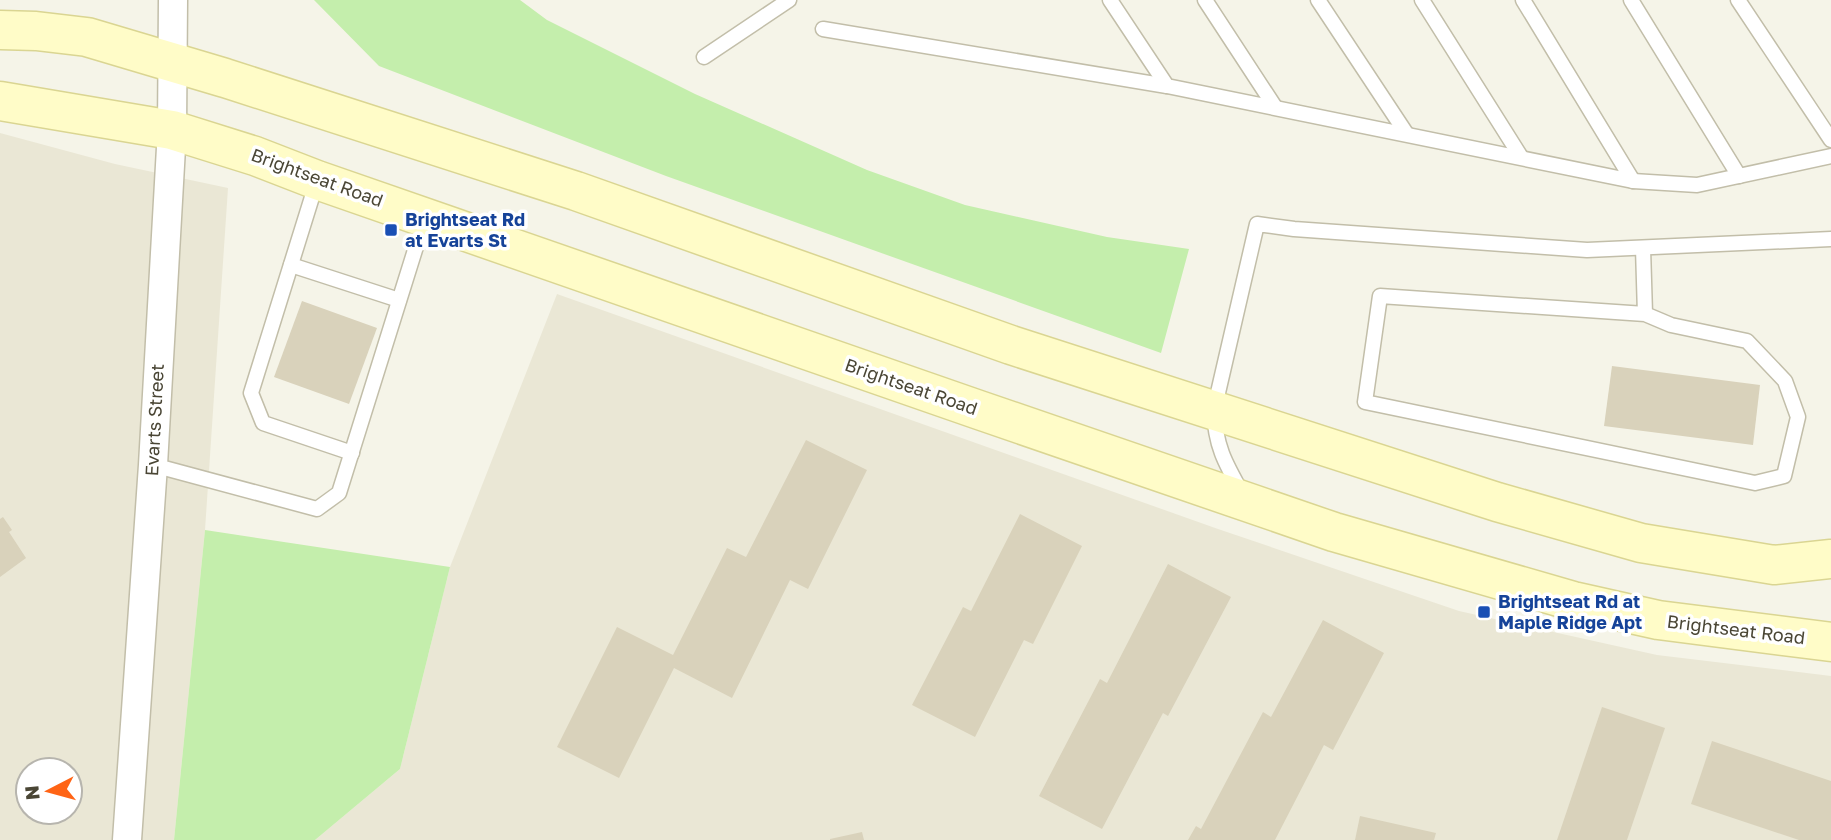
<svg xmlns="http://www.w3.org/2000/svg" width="1831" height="840" viewBox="0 0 1831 840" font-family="'Golos Text',sans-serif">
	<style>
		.residential { fill: #eae7d5; fill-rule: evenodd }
		.green { fill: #c4eeac }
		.building { fill: #d9d2bb }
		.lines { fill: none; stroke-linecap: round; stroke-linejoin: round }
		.lane-casing { stroke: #c2bea9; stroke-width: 17 }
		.street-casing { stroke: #c2bea9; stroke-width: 31 }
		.secondary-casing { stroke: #dad592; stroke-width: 41 }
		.lane { stroke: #fff; stroke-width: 14 }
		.street { stroke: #fff; stroke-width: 28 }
		.secondary { stroke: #fffcc8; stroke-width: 38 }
		.transit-dot { fill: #1a4fb4; stroke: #fff; stroke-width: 2.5 }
		.labels { text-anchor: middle; stroke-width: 7; stroke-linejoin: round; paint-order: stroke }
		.street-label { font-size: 18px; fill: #4a4635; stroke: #fff }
		.transit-label { font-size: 18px; font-weight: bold; fill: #164399; stroke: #fff; text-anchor: start }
	</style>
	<rect width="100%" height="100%" fill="#f5f4e8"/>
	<!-- residential -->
	<g class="residential">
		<path d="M0,133L115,164L228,188L205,530L174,840H0ZM28,770H70V812H28Z"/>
		<polygon points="557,294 1218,529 1459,611 1657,655 1831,676 1831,840 315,840 400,769 450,567"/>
	</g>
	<!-- green -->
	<g class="green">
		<polygon points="314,0 520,0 547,20 695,94 867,170 965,205 1107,237 1189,249 1161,353 666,176 379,66"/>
		<polygon points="205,530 450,567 400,769 315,840 174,840"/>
	</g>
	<!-- building -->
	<g class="building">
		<polygon points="302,301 377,328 349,404 274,377"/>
		<polygon points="1612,366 1760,385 1753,445 1604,426"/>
		<polygon points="806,440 867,470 808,589 790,580 732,698 674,668 619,778 557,747 617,627 673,655 727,548 746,557"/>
		<polygon points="1020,514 1082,546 1033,644 1024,640 975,737 912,705 963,607 971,611"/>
		<polygon points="3,517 12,530 9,532 26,558 0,577 0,519"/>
		<polygon points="1168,564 1231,597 1168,716 1163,713 1102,829 1039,796 1100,679 1107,683"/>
		<polygon points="1323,620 1384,653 1333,750 1324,745 1275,840 1188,840 1196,826 1201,829 1263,712 1271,717"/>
		<polygon points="1602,707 1665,728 1627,840 1557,840"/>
		<polygon points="1712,741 1831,781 1831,840 1799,840 1691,804"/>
		<polygon points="1360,816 1436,833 1434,840 1355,840"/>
		<polygon points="862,832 864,840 830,840 830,839"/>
	</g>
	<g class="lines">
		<defs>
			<g id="lane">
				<polyline points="1110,0 1167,86 1633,181 1697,185 1831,156"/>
				<polyline points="1205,0 1275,107"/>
				<polyline points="1318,0 1406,133"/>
				<polyline points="1422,0 1521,157"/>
				<polyline points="1523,0 1633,181"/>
				<polyline points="1631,0 1739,176"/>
				<polyline points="1738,0 1831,140"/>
				<polyline points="823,29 1167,86"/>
				<polyline points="704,57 789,0"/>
				<polyline points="317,181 251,393 263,423 352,453"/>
				<polyline points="1643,248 1645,314 1671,325 1747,341 1785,381 1798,417 1784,476 1755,483 1365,402 1380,296 1645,314"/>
				<polyline points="291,265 399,300"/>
				<polyline points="153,465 317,509 339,493 425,218"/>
				<path d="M1242,493C1225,463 1215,445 1214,410L1257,224L1294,229L1587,250L1831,239"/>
			</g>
			<polyline id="street" points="127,840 153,465 172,130 173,0"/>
			<g id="secondary">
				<polyline points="0,30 36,31 87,37 225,78 576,191 1011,345 1497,502 1641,543 1774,565 1831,559"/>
				<polyline points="0,101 172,130 255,156 317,180 979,410 1334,532 1573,601 1658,620 1831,642"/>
			</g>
		</defs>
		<!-- lane casing -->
		<use href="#lane" class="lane-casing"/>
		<!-- street casing -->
		<use href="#street" class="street-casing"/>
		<!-- secondary casing -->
		<use href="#secondary" class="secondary-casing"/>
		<!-- lane -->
		<use href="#lane" class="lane"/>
		<!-- street -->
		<use href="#street" class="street"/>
		<!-- secondary -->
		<use href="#secondary" class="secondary"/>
	</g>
	<!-- markers -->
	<g class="transit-dot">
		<rect x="384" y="223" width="14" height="14" rx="3.5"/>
		<rect x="1477" y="605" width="14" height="14" rx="3.5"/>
	</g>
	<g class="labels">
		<!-- street labels -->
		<g class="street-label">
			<text transform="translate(317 178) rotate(20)" y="6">Brightseat Road</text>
			<text transform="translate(911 387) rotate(19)" y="6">Brightseat Road</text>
			<text transform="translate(155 420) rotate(-87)" y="6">Evarts Street</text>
			<text transform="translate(1736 630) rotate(7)" y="6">Brightseat Road</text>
		</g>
		<!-- transit labels -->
		<g class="transit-label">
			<text x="405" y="226">Brightseat Rd<tspan x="405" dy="21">at Evarts St</tspan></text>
			<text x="1498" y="608">Brightseat Rd at<tspan x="1498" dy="21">Maple Ridge Apt</tspan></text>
		</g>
	</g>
	<!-- north arrow -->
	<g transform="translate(49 791) rotate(264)"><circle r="33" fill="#ffffff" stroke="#b7b5ae" stroke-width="2"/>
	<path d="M0-5L12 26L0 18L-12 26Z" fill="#ff6415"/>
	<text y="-10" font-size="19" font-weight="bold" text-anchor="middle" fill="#4a4635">N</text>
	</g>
</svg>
